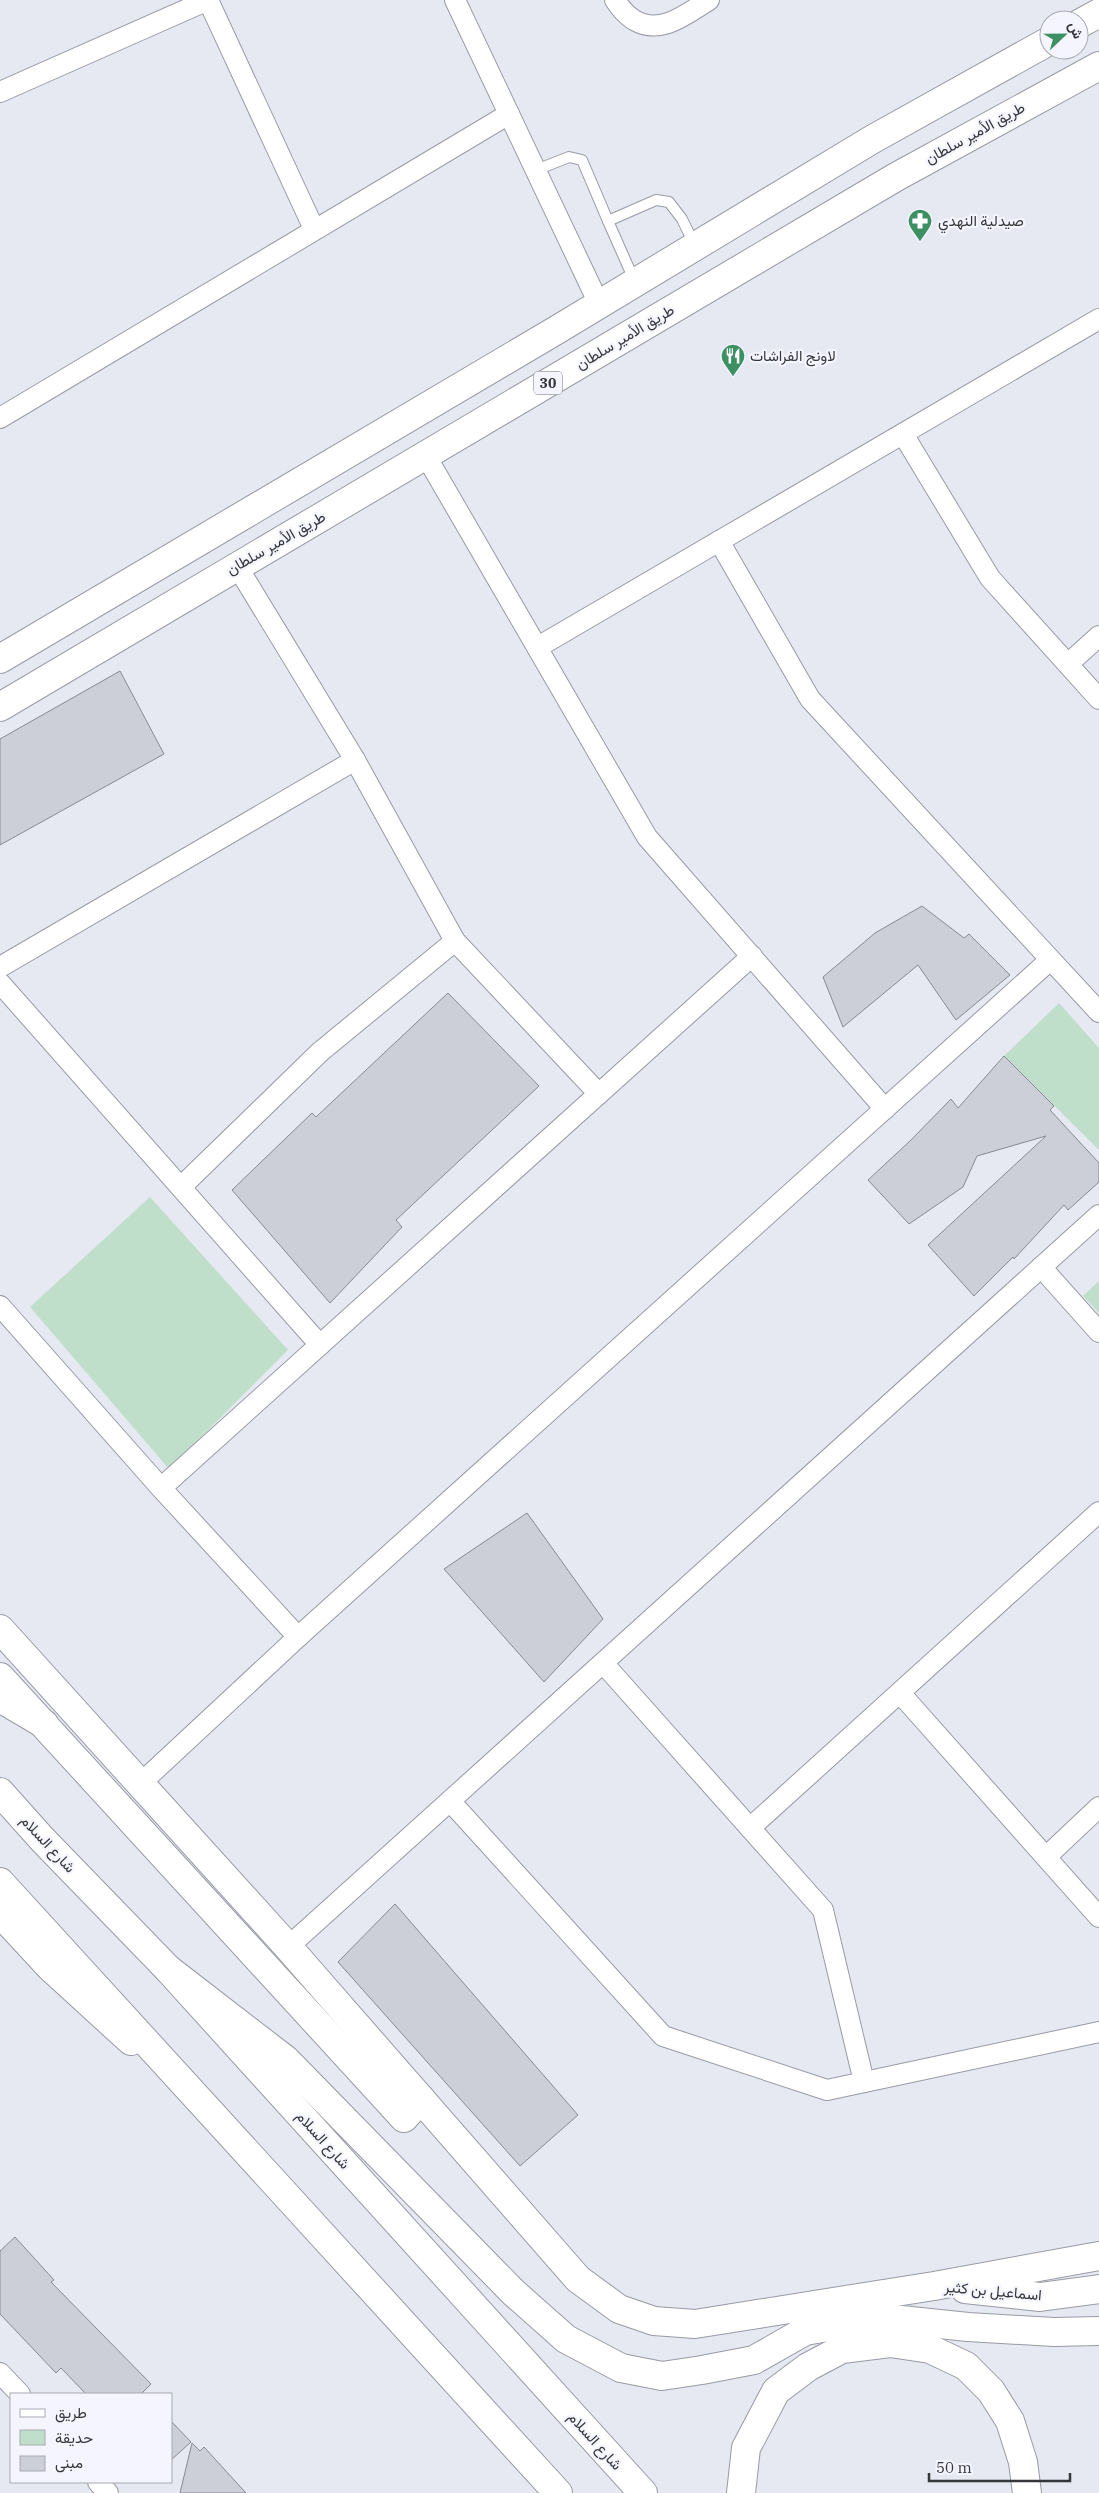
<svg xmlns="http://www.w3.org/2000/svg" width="1099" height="2493" viewBox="0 0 1099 2493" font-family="'IBM Plex Serif',Vazirmatn,serif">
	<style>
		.green { fill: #c0dfcb }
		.building { fill: #ccced8; stroke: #878993 }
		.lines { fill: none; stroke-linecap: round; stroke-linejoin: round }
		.service-casing { stroke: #989aa4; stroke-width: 12 }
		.minor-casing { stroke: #989aa4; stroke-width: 22 }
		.secondary-casing { stroke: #989aa4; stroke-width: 30 }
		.primary-casing { stroke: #989aa4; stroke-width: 30 }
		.motorway-casing { stroke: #989aa4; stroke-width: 30 }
		.service { stroke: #fff; stroke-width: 10 }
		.minor { stroke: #fff; stroke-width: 20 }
		.secondary { stroke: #fff; stroke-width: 28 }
		.primary { stroke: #fff; stroke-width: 28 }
		.motorway { stroke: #fff; stroke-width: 28 }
		.labels { text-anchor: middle; stroke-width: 4.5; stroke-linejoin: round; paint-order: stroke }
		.shield { fill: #f4f5fe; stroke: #6f7076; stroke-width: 1 }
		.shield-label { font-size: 14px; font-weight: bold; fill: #36373b }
		.street-label { font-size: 15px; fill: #36373b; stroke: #f4f5fe }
		.poi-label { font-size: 15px; fill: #36373b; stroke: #f4f5fe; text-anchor: start }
	</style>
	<rect width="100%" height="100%" fill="#e6e8f2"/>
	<!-- green -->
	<g class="green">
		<polygon points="1059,1003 1099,1048 1099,1150 1004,1056"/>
		<polygon points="150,1197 288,1350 169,1469 30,1307"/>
		<polygon points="1099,1281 1099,1313 1083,1296"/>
	</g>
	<!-- building -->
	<g class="building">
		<polygon points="120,671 164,754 0,845 0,739"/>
		<polygon points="922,906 964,938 969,934 1010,975 956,1020 918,965 843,1027 823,977 875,933"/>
		<polygon points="448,993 539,1086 396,1220 402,1227 330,1303 232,1190 312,1113 316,1117"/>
		<polygon points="1004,1056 1054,1106 1050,1110 1099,1163 1099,1182 1068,1210 1064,1205 1014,1259 1013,1257 974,1296 928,1245 1046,1136 977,1156 963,1187 909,1224 868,1180 911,1140 951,1099 958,1108"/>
		<polygon points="527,1513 603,1619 544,1682 444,1569"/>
		<polygon points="395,1904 578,2115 520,2166 338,1962"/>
		<polygon points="15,2237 54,2280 51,2282 151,2384 141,2394 86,2394 61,2368 56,2373 0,2314 0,2251"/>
		<polygon points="171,2421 191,2442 171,2460"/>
		<polygon points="192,2443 200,2451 204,2447 246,2493 180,2493"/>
	</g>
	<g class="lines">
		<defs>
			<g id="service">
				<polyline points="536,170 569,157 582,160 608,221"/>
				<polyline points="635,282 608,221 656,200 669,202 682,219 695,246"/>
			</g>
			<g id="minor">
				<polyline points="208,0 314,229"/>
				<polyline points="455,0 599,304"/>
				<path d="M615,0C620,8 626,15 634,20C661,36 686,14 709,0"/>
				<polyline points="0,92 208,0"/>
				<polyline points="0,418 509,114"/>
				<polyline points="903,434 990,578 1099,699"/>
				<polyline points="426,456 647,837 885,1109"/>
				<polyline points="719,541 810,699 1099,1012"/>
				<polyline points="237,566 355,760 455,941 599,1094"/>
				<polyline points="538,647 1099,319"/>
				<polyline points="1068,664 1099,636"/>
				<polyline points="0,967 355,760"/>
				<polyline points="0,983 320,1345"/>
				<polyline points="181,1187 320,1052 455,941"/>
				<polyline points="1041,1267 1099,1332"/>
				<polyline points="0,1306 161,1488 298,1637"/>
				<polyline points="161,1488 752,956"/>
				<polyline points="603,1663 823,1910 864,2082"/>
				<polyline points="900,1693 1099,1917"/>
				<polyline points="141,1783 298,1637 1050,960"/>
				<polyline points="450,1801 663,2036 827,2090 1099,2032"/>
				<polyline points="750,1828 1099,1512"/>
				<polyline points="1046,1857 1099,1807"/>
				<polyline points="288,1947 1099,1215"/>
				<polyline points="0,2373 20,2394"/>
				<polyline points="98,2482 108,2493"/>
			</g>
			<g id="secondary">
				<polyline points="0,1629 288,1947 578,2279 619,2309 654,2321 695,2324 934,2286 1099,2256"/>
				<polyline points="0,1677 404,2118 421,2099"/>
				<polyline points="0,1913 50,1967 131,2041"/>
				<polyline points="965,2289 1040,2297 1099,2289"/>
			</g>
			<g id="primary">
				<polyline points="1079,24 1099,13"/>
				<polyline points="0,659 555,331 873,139 1049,41"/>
				<polyline points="0,707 896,177 1099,66"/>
				<polyline points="0,1698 44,1724"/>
				<polyline points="0,1792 42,1839 168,1969 643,2493"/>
				<polyline points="0,1882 558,2493"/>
			</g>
			<g id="motorway">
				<polyline points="168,1969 286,2060 513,2292 566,2339 621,2368 662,2376 702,2370 754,2360 805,2331 882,2318 968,2327 1054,2332 1099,2331"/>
				<polyline points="741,2493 746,2448 776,2391 808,2367 842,2349 890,2343 930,2349 966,2366 991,2391 1010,2421 1023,2462 1027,2493"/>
			</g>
		</defs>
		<!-- service casing -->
		<use href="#service" class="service-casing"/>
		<!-- minor casing -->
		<use href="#minor" class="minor-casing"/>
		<!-- secondary casing -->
		<use href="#secondary" class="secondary-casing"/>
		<!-- primary casing -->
		<use href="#primary" class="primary-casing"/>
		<!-- motorway casing -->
		<use href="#motorway" class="motorway-casing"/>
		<!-- service -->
		<use href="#service" class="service"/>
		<!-- minor -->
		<use href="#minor" class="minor"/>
		<!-- secondary -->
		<use href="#secondary" class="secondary"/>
		<!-- primary -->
		<use href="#primary" class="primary"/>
		<!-- motorway -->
		<use href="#motorway" class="motorway"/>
	</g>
	<!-- icons -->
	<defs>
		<symbol id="pharmacy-pin" viewBox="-11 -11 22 30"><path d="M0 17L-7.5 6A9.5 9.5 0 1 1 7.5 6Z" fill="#3c9062" stroke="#f4f5fe"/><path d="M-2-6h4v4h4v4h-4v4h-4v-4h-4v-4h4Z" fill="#fff"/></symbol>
		<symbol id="restaurant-pin" viewBox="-11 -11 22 30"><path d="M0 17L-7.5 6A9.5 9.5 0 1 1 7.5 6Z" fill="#3c9062" stroke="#f4f5fe"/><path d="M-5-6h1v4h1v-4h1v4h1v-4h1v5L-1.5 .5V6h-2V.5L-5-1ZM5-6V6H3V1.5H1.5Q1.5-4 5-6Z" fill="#fff"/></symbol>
	</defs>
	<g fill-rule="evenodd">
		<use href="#pharmacy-pin" x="906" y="207" width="28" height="38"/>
		<use href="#restaurant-pin" x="719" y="342" width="28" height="38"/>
	</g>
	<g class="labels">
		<!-- shield labels -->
		<rect class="shield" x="534" y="371.5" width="28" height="23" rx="4"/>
		<g class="shield-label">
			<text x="548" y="388">30</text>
		</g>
		<!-- street labels -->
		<g class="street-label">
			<text transform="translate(975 133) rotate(-29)" y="5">طريق الأمير سلطان</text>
			<text transform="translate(625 337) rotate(-31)" y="5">طريق الأمير سلطان</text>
			<text transform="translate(276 543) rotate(-30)" y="5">طريق الأمير سلطان</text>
			<text transform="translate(48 1844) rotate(47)" y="5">شارع السلام</text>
			<text transform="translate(323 2140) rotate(48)" y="5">شارع السلام</text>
			<text transform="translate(993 2291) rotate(5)" y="5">اسماعيل بن كثير</text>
			<text transform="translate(595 2441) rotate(48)" y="5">شارع السلام</text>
		</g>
		<!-- poi labels -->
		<g class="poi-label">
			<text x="938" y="226">صيدلية النهدي</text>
			<text x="750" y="361">لاونج الفراشات</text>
		</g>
	</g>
	<!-- legend -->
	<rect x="10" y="2393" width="162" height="90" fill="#f4f5fe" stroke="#a8a9b0"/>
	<rect x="20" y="2409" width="25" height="8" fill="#ffffff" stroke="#a8a9b0"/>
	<text x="55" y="2418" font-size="15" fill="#36373b">طريق</text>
	<rect x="20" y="2430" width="25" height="15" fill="#c0dfcb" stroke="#a8a9b0"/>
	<text x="55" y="2443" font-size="15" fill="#36373b">حديقة</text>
	<rect x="20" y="2456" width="25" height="15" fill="#ccced8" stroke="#a8a9b0"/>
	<text x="55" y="2468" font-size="15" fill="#36373b">مبنى</text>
	<!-- north arrow -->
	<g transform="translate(1064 35) rotate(68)"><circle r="24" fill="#f4f5fe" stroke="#a8a9b0"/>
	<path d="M0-4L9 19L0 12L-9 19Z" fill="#3c9062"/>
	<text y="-8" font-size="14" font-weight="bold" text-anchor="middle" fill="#36373b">ش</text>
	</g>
	<!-- scale -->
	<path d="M929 2473v8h141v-8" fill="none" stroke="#36373b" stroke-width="2.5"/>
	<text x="936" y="2473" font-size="15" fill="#36373b" stroke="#f4f5fe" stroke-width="4" paint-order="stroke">50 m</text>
</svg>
